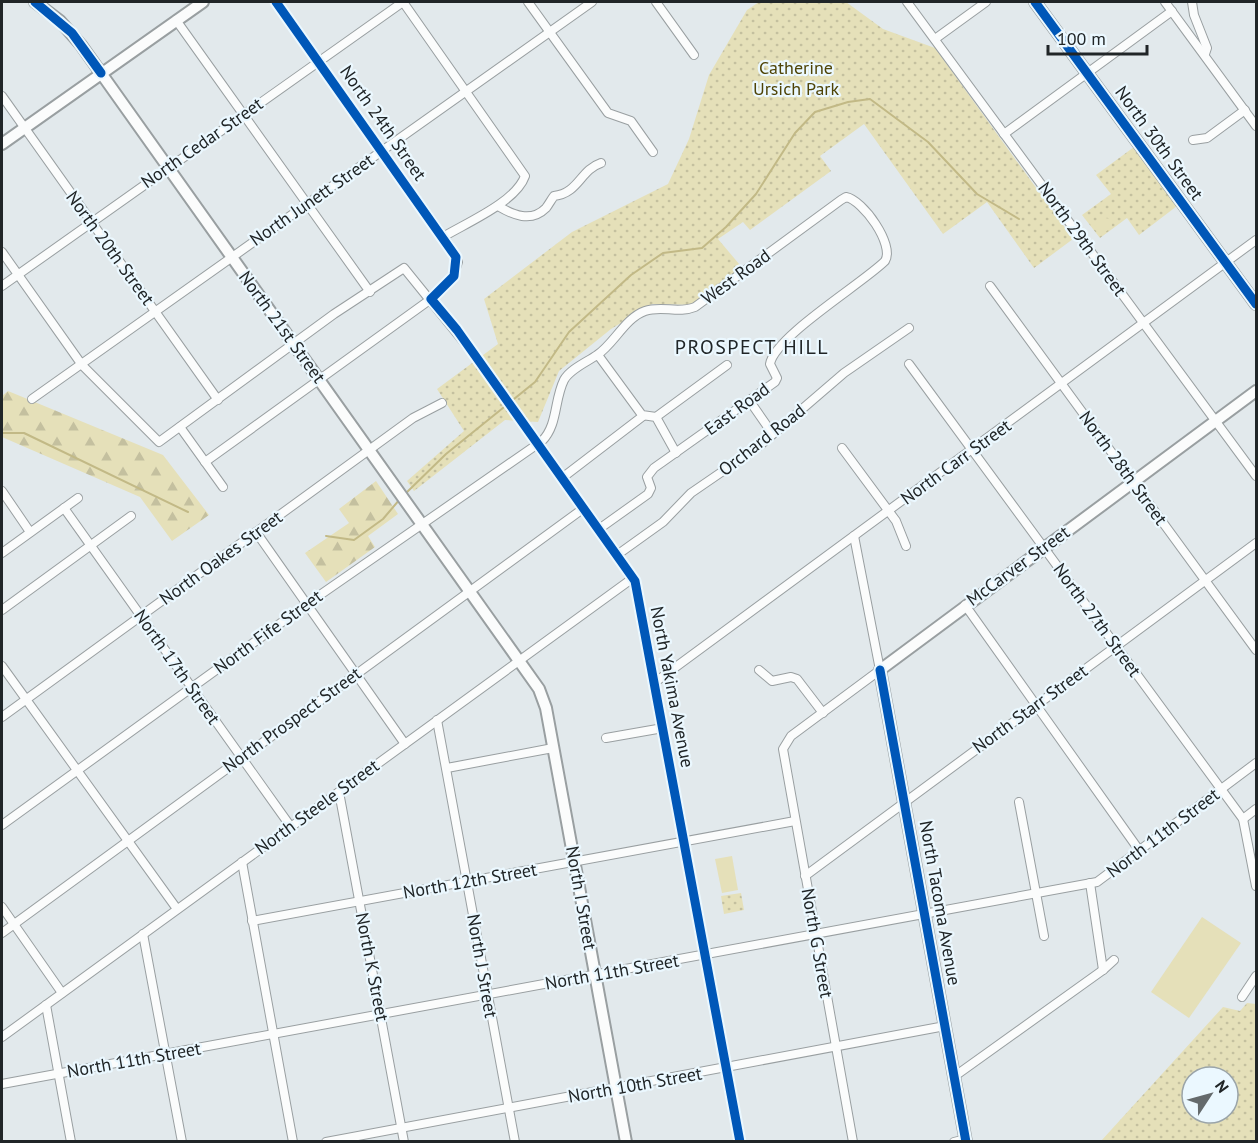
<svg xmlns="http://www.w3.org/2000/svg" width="1258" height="1143" viewBox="0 0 1258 1143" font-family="'PT Sans',sans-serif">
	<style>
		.forest { fill: url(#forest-firs) }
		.park { fill: url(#park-dots); fill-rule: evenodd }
		.garden { fill: #e5e0b9 }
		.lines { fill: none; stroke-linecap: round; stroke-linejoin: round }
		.stream { stroke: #c2b986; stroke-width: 2 }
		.street-casing { stroke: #999fa1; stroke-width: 10 }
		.secondary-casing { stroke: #999fa1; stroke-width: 14 }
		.street { stroke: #fbfcfc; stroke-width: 8 }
		.secondary { stroke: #fbfcfc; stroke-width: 10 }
		.cycleway-casing { stroke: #ebf8ff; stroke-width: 13 }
		.cycleway { stroke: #0057b8; stroke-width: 9 }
		.labels { text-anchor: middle; stroke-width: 4.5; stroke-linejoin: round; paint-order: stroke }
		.park-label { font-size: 18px; fill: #4e4306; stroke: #ebf8ff }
		.street-label { font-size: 18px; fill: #202527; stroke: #ebf8ff }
		.neighbourhood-label { font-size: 20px; letter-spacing: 1.5px; fill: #202527; stroke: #ebf8ff }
	</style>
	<defs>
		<pattern id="forest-firs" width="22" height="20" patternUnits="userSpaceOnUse" patternTransform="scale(1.5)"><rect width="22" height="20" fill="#e5e0b9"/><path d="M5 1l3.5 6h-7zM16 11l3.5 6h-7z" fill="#c4c09f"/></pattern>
		<pattern id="park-dots" width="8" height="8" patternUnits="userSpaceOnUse" patternTransform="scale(1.5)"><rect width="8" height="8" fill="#e5e0b9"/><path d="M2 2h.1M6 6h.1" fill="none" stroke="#c4c09f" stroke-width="1.8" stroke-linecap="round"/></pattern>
	</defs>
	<rect width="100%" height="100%" fill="#e2e9ec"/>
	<!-- forest -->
	<g class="forest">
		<polygon points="8,391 163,455 209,515 172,541 140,497 2,437 2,396"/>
		<polygon points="376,481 398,514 368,536 375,547 326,582 305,553 349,523 339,509"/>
	</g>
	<!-- park -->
	<g class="park">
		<polygon points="759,2 846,2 883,29 935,48 1073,239 1034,268 987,202 943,234 864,124 820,156 831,171 750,230 743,222 718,239 745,271 699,305 652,304 611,329 559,371 538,422 505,420 414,491 407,481 464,431 437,389 498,344 484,299 572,232 668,184 689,139 709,75 747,10"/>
		<polygon points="1134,147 1177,206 1139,235 1127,218 1100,238 1082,215 1111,194 1096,175"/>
		<polygon points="741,893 744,910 724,914 721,896"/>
		<path d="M1247,1003L1256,1004V1141H1101L1223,1007L1240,1011ZM1192,1077H1228V1113H1192Z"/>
	</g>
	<!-- garden -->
	<g class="garden">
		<polygon points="1105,218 1111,219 1112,227 1100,236 1093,227"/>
		<polygon points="732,856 738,890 722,893 715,859"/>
		<polygon points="1202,917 1241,943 1189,1018 1151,992"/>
	</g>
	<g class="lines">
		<!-- stream -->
		<g class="stream">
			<polyline points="2,433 24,433 188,512"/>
			<polyline points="404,495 446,454 535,382 569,332 631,275 663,253 702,248 726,227 756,194 795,133 815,112 848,102 870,99 928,142 977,194 1019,219"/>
			<polyline points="326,536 354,540 383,519 400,499"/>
		</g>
		<defs>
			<g id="street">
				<polyline points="528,2 608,113 631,121 653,152"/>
				<polyline points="656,2 694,55"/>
				<polyline points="907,2 1256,476"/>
				<polyline points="1165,2 1256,126"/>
				<polyline points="1192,2 1194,15 1207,48 1205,54"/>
				<polyline points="176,20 370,292"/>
				<polyline points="935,39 986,2"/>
				<polyline points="2,96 218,400"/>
				<polyline points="1004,134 1172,11"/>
				<polyline points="1193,140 1207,138 1245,110"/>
				<path d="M498,206C513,215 531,223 546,208C549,204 551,200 554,196C579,193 580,170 601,163"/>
				<polyline points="2,252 82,365 159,442 334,314 404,268 472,352"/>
				<path d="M2,286L403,2L525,176C516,202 466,223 443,237"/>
				<polyline points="990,286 1256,650"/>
				<polyline points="598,355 642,415 656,417 676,453"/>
				<polyline points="909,364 1243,819 1256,886"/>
				<polyline points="32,399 592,2"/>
				<polyline points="749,400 772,433"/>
				<polyline points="656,417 727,365"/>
				<polyline points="180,427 223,487"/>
				<polyline points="538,444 617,555 636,586 740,1142"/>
				<polyline points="842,448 896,521 906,546"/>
				<path d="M205,462L431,299C446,287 453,280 458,262L449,245L276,2"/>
				<polyline points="562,478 643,416"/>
				<polyline points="2,491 30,532"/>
				<polyline points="64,508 291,827"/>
				<polyline points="256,532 405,744"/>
				<polyline points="2,553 78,498"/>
				<polyline points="617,555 663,522 691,493 758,447 844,373 909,328"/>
				<polyline points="965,605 1139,850"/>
				<polyline points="2,610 131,516"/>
				<polyline points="2,666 177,909"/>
				<polyline points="759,670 772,681 791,677 797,679 823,713"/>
				<polyline points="654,683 1256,240"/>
				<polyline points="2,717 413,418 442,403"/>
				<polyline points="437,720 515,1142"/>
				<polyline points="606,738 663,728"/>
				<polyline points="447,768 553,748"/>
				<polyline points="339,792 404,1142"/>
				<polyline points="1019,802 1044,936"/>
				<polyline points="1243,819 1256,809"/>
				<path d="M2,825L307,604L542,441C558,425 554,400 564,380C570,369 587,362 597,355C614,344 625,318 645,311C662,305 678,314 695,307L841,200L846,197C863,200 895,245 885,261C863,283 774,337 770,364L777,378L775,382L654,468L647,477L651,488L648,494L599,529"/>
				<polyline points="242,862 293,1142"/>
				<polyline points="805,876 1256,543"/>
				<polyline points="1090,883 1103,970"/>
				<polyline points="2,907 62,993"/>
				<polyline points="252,921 795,821"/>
				<polyline points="2,933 584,508"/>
				<polyline points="143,934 182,1142"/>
				<polyline points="1242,997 1256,976"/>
				<polyline points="46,1005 71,1142"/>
				<polyline points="2,1037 633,578"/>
				<polyline points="955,1076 1103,970 1114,960"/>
				<polyline points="2,1084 1097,882 1256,763"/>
				<polyline points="326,1142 945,1026"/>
				<polyline points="853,1142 783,749 791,736 880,670 854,536"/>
				<polyline points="954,1142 966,1139"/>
			</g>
			<g id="secondary">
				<polyline points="35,2 60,21 81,45 539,689 546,708 626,1142"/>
				<polyline points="1035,2 1256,304"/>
				<polyline points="2,144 203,2"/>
				<polyline points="966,1142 880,670 1256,391"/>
			</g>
		</defs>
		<!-- street casing -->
		<use href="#street" class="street-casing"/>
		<!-- secondary casing -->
		<use href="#secondary" class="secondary-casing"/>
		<!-- street -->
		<use href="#street" class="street"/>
		<!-- secondary -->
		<use href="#secondary" class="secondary"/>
		<defs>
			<g id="cycleway">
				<polyline points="35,2 72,33 101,73"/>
				<polyline points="276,2 456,257 454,276 431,299 457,330 635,581 740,1142"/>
				<polyline points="1035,2 1256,304"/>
				<polyline points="880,670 966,1142"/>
			</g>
		</defs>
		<!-- cycleway casing -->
		<use href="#cycleway" class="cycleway-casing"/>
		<!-- cycleway -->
		<use href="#cycleway" class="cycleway"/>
	</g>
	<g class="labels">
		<!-- park labels -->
		<g class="park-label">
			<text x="796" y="74">Catherine<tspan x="796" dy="21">Ursich Park</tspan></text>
		</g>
		<!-- street labels -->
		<g class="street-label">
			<text transform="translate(383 123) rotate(55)" y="6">North 24th Street</text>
			<text transform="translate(202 143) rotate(-35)" y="6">North Cedar Street</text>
			<text transform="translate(1159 143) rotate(54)" y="6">North 30th Street</text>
			<text transform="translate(312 200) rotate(-35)" y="6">North Junett Street</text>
			<text transform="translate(1082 239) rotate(54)" y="6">North 29th Street</text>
			<text transform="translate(110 248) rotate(54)" y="6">North 20th Street</text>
			<text transform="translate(736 277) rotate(-36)" y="6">West Road</text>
			<text transform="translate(282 327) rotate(54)" y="6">North 21st Street</text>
			<text transform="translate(737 409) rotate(-36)" y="6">East Road</text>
			<text transform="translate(762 440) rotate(-38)" y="6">Orchard Road</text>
			<text transform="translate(956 462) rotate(-36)" y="6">North Carr Street</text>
			<text transform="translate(1123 468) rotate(54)" y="6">North 28th Street</text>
			<text transform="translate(221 558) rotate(-36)" y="6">North Oakes Street</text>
			<text transform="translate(1018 566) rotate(-36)" y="6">McCarver Street</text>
			<text transform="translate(1097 620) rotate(54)" y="6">North 27th Street</text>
			<text transform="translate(268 632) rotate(-36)" y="6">North Fife Street</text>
			<text transform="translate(177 667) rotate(55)" y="6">North 17th Street</text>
			<text transform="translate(672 687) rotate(79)" y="6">North Yakima Avenue</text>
			<text transform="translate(1030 709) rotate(-36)" y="6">North Starr Street</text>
			<text transform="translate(292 720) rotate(-36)" y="6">North Prospect Street</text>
			<text transform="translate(317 807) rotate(-36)" y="6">North Steele Street</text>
			<text transform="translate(1163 833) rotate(-37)" y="6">North 11th Street</text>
			<text transform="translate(470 881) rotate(-10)" y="6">North 12th Street</text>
			<text transform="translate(581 898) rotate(80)" y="6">North I Street</text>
			<text transform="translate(940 903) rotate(80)" y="6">North Tacoma Avenue</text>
			<text transform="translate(817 943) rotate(80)" y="6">North G Street</text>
			<text transform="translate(482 966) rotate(80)" y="6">North J Street</text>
			<text transform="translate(372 967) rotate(79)" y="6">North K Street</text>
			<text transform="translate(612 972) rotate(-10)" y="6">North 11th Street</text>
			<text transform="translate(134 1060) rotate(-10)" y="6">North 11th Street</text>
			<text transform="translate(635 1085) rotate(-10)" y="6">North 10th Street</text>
		</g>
		<!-- neighbourhood labels -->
		<g class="neighbourhood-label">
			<text x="752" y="354">PROSPECT HILL</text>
		</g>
	</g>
	<!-- border -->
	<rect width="1258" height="1143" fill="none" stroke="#202527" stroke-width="6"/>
	<!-- north arrow -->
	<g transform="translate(1210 1095) rotate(54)"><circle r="28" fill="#ebf8ff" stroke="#9aa4a9" stroke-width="1.5"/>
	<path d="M0-4.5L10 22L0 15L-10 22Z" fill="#646a6c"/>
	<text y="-9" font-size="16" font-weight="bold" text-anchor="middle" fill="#202527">N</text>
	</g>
	<!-- scale -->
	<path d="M1048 45v9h99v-9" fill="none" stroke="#202527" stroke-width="3"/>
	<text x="1057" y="45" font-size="18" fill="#202527" stroke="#ebf8ff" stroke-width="4.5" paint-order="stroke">100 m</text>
</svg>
